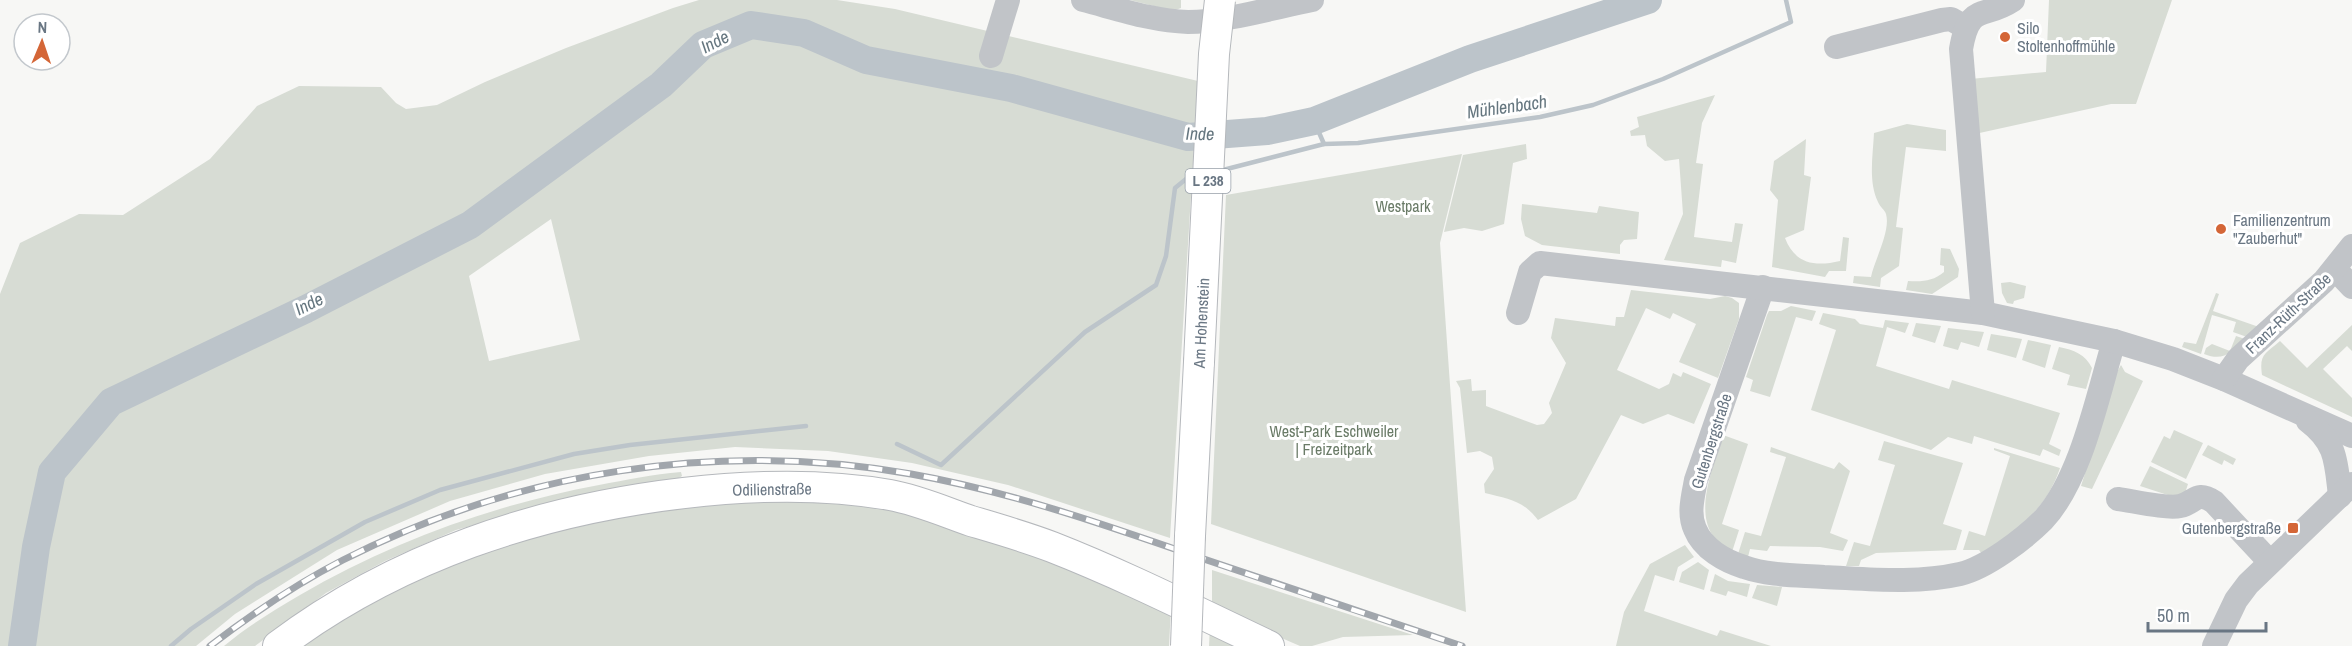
<svg xmlns="http://www.w3.org/2000/svg" width="2352" height="646" viewBox="0 0 2352 646" font-family="'Archivo Narrow',sans-serif">
	<style>
		.green { fill: #d7dcd4; fill-rule: evenodd }
		.lines { fill: none; stroke-linecap: round; stroke-linejoin: round }
		.stream { stroke: #bcc4ca; stroke-width: 4.5 }
		.river { stroke: #bcc4ca; stroke-width: 28 }
		.major-casing { stroke: #b5b8bc; stroke-width: 32 }
		.minor { stroke: #c1c4c8; stroke-width: 24 }
		.major { stroke: #fff; stroke-width: 30 }
		.rail-casing { stroke: #a1a6ac; stroke-width: 7 }
		.rail { stroke: #fff; stroke-width: 4.5; stroke-dasharray: 14; stroke-linecap: butt }
		.major-bridge-casing { stroke: #b5b8bc; stroke-width: 32; stroke-linecap: butt }
		.major-bridge { stroke: #fff; stroke-width: 30 }
		.poi-dot { fill: #d46637; stroke: #fff; stroke-width: 2 }
		.labels { text-anchor: middle; stroke-width: 6; stroke-linejoin: round; paint-order: stroke }
		.shield { fill: #fff; stroke: #969fa8; stroke-width: 1.5 }
		.shield-label { font-size: 15px; font-weight: bold; fill: #697683 }
		.poi-label { font-size: 16px; fill: #697683; stroke: #fff; text-anchor: start }
		.park-label { font-size: 16px; fill: #6a7b67; stroke: #fff }
		.street-label { font-size: 16px; fill: #697683; stroke: #fff }
		.water-label { font-size: 18px; font-style: italic; fill: #65767f; stroke: #fff }
	</style>
	<rect width="100%" height="100%" fill="#f7f7f5"/>
	<!-- green -->
	<g class="green">
		<path d="M699,0H837L895,9L1198,81L1170,538L1008,485L912,463L828,451L735,447L649,456L545,474L450,501L337,550L235,614L196,646H0V294L20,243L79,214L123,215L210,159L257,106L299,86L381,87L396,103L406,109L437,105L485,82L566,48L673,8ZM551,219L580,340L489,361L469,276Z"/>
		<polygon points="1130,0 1181,0 1181,8 1173,11"/>
		<polygon points="2049,0 2172,0 2136,104 2111,104 1975,134 1970,79 2046,72"/>
		<polygon points="1715,95 1702,123 1696,163 1703,164 1694,237 1732,242 1735,223 1743,224 1736,263 1722,260 1721,267 1664,260 1683,214 1679,159 1665,161 1647,146 1645,135 1631,136 1630,131 1639,127 1637,117"/>
		<path d="M1907,124L1946,130V151L1906,147L1896,227L1903,228L1899,266L1881,278L1880,287L1853,283L1854,276L1871,277C1874,261 1891,231 1886,214C1885,210 1880,207 1878,202C1868,182 1873,155 1874,133Z"/>
		<path d="M1806,139L1804,175L1811,177L1804,230L1785,238C1795,264 1815,267 1840,261L1843,237L1849,238L1846,271H1829L1825,277L1772,267L1778,200L1770,190L1774,161Z"/>
		<polygon points="1526,144 1527,159 1513,163 1504,224 1482,231 1464,228 1444,232 1463,155"/>
		<polygon points="1462,154 1440,243 1466,612 1211,524 1226,195"/>
		<polygon points="1522,204 1597,213 1599,206 1639,212 1637,239 1624,240 1620,245 1620,254 1542,245 1525,236 1521,219"/>
		<path d="M1941,248L1950,249L1959,269L1958,277L1932,294L1906,290L1908,281C1923,282 1933,281 1944,272V266L1940,265Z"/>
		<polygon points="2010,282 2026,286 2024,298 2014,301 2013,304 2007,303 2002,293 2001,283"/>
		<path d="M1631,290L1710,299L1725,296L1732,298L1739,303V319L1718,378L1679,362L1696,324L1673,313L1670,319L1646,308L1617,370L1659,389L1669,384L1673,373L1681,377L1683,372L1711,384L1694,424L1668,414L1643,424L1621,415L1576,499L1538,520C1523,500 1508,499 1485,493L1484,484L1494,469L1492,457L1480,451L1467,453L1460,388L1456,381L1471,379L1472,391L1486,390V406L1537,425L1544,424L1552,413L1549,403L1566,363L1551,338L1555,318L1615,326L1616,317H1624Z"/>
		<polygon points="2216,293 2219,294 2213,311 2259,327 2247,337 2233,332 2236,322 2212,315 2201,354 2182,347 2184,342 2196,344"/>
		<polygon points="1791,306 1816,311 1812,321 1796,317 1770,397 1750,391 1753,380 1746,377 1767,315 1769,311 1781,311"/>
		<polygon points="1823,313 1855,319 1860,324 1883,328 1885,320 1909,323 1905,333 1887,327 1876,366 1949,389 1952,380 2060,413 2049,444 2061,450 2059,456 2043,449 2040,456 1974,436 1972,444 1948,437 1931,450 1811,410 1836,330 1819,324"/>
		<polygon points="1916,323 1941,326 1935,343 1912,336"/>
		<path d="M2352,325V351L2347,346L2323,369L2352,398V417L2262,375C2259,354 2265,354 2280,341L2307,368Z"/>
		<polygon points="1948,328 1984,332 1979,347 1961,342 1958,350 1943,346"/>
		<polygon points="1991,334 2022,339 2016,358 1987,350"/>
		<path d="M2236,336L2245,339C2231,352 2224,362 2204,354L2206,348L2212,344L2230,351Z"/>
		<polygon points="2028,340 2051,345 2045,368 2022,360"/>
		<path d="M2059,347C2074,350 2085,354 2092,368L2086,389L2067,385L2070,375L2052,369Z"/>
		<polygon points="2121,365 2125,372 2143,381 2092,489 2081,486 2117,372"/>
		<polygon points="2174,430 2203,443 2186,479 2151,462 2164,436 2170,439"/>
		<path d="M1723,435L1748,444L1722,524L1739,530L1732,552C1685,529 1712,472 1723,435Z"/>
		<polygon points="1884,441 1963,463 1943,524 1962,530 1956,550 1876,553 1861,560 1859,566 1846,566 1854,542 1870,546 1895,465 1878,460"/>
		<polygon points="2208,445 2236,459 2233,465 2224,460 2222,465 2202,455"/>
		<polygon points="1771,447 1834,469 1839,462 1850,471 1830,533 1848,540 1843,551 1820,547 1770,546 1767,551 1750,549 1748,557 1738,554 1745,532 1761,536 1786,457 1770,452"/>
		<path d="M1994,448L2060,468C2045,512 2017,529 1982,554L1979,550H1963L1969,531L1985,536L2010,456L1994,450Z"/>
		<polygon points="2150,466 2188,484 2186,490 2191,494 2186,501 2140,486"/>
		<path d="M681,472L682,476L674,481L593,492L456,530L385,561L326,593L255,646H224C248,626 273,611 300,595C393,541 493,505 599,485C626,480 653,474 681,472Z"/>
		<polygon points="774,494 889,505 1048,550 1171,608 1169,646 296,646 392,585 537,525"/>
		<polygon points="1685,545 1694,557 1678,567 1674,581 1655,575 1644,611 1717,636 1720,630 1771,646 1616,646 1624,612 1650,564"/>
		<polygon points="1698,562 1709,570 1704,590 1679,582 1682,572"/>
		<polygon points="1212,570 1413,635 1343,637 1312,646 1300,646 1212,608"/>
		<polygon points="1715,574 1728,581 1750,584 1747,597 1728,591 1726,596 1710,591"/>
		<polygon points="1757,585 1782,587 1777,606 1752,598"/>
		<polygon points="1210,625 1252,646 1209,646"/>
	</g>
	<g class="lines">
		<!-- stream -->
		<g class="stream">
			<polyline points="1314,121 1324,144"/>
			<polyline points="1219,171 1324,144 1358,143 1540,117 1593,105 1663,79 1791,22 1786,0"/>
			<polyline points="897,444 941,465 1085,332 1156,285 1166,256 1175,188 1191,175 1198,174"/>
			<polyline points="171,646 191,629 256,584 365,522 440,490 574,454 630,445 806,426"/>
		</g>
		<!-- river -->
		<polyline class="river" points="22,646 36,547 52,472 111,402 306,309 470,225 661,85 703,45 751,25 804,33 866,60 1011,88 1188,137 1267,131 1314,121 1470,59 1648,0"/>
		<defs>
			<g id="major">
				<polyline points="1190,536 1199,362"/>
				<path d="M278,646C396,557 538,510 684,493C753,485 822,483 890,495C918,500 945,512 971,521C998,529 1026,537 1052,547C1126,576 1197,612 1269,646"/>
			</g>
		</defs>
		<!-- major casing -->
		<use href="#major" class="major-casing"/>
		<!-- minor -->
		<g class="minor">
			<path d="M1083,0C1118,9 1153,21 1188,22C1225,22 1276,7 1312,0"/>
			<polyline points="1836,47 1942,20 1951,19 1965,27"/>
			<polyline points="991,56 1008,0"/>
			<polyline points="2335,269 2352,287"/>
			<path d="M1763,287L1696,480C1693,496 1688,514 1695,529C1703,549 1725,561 1744,567C1770,576 1797,575 1824,577C1869,579 1916,584 1960,574C1986,568 2024,539 2043,520C2081,480 2098,394 2114,341"/>
			<polyline points="1518,313 1530,272 1540,263 1983,313 2114,341 2173,359 2224,379 2352,436"/>
			<path d="M1983,313L1961,49C1969,2 1983,20 2013,0"/>
			<polyline points="2224,379 2238,359 2324,281 2352,246"/>
			<path d="M2308,421C2337,443 2336,462 2340,496"/>
			<path d="M2118,499C2133,501 2167,509 2180,506C2195,503 2196,490 2214,502L2270,562"/>
			<polyline points="2214,646 2236,600 2248,584 2352,484"/>
		</g>
		<!-- major -->
		<use href="#major" class="major"/>
		<defs>
			<path id="rail" d="M210,646C252,614 296,584 343,560C518,471 718,440 911,474C1007,491 1100,523 1192,555C1282,586 1372,616 1462,646"/>
		</defs>
		<!-- rail casing -->
		<use href="#rail" class="rail-casing"/>
		<!-- rail -->
		<use href="#rail" class="rail"/>
		<defs>
			<g id="major-bridge">
				<polyline points="1199,362 1214,54 1220,0"/>
				<polyline points="1186,646 1190,536"/>
			</g>
		</defs>
		<!-- major-bridge casing -->
		<use href="#major-bridge" class="major-bridge-casing"/>
		<!-- major-bridge -->
		<use href="#major-bridge" class="major-bridge"/>
	</g>
	<!-- markers -->
	<g class="poi-dot">
		<circle cx="2005" cy="37" r="6"/>
		<circle cx="2221" cy="229" r="6"/>
		<rect x="2287" y="522" width="12" height="12" rx="3"/>
	</g>
	<g class="labels">
		<!-- shield labels -->
		<rect class="shield" x="1185.5" y="169" width="45" height="24" rx="4.5"/>
		<g class="shield-label">
			<text x="1208" y="186">L 238</text>
		</g>
		<!-- poi labels -->
		<g class="poi-label">
			<text x="2017" y="34">Silo<tspan x="2017" dy="18">Stoltenhoffmühle</tspan></text>
			<text x="2233" y="226">Familienzentrum<tspan x="2233" dy="18">"Zauberhut"</tspan></text>
			<text x="2281" y="534" text-anchor="end">Gutenbergstraße</text>
		</g>
		<!-- park labels -->
		<g class="park-label">
			<text x="1403" y="212">Westpark</text>
			<text x="1334" y="437">West-Park Eschweiler<tspan x="1334" dy="18">| Freizeitpark</tspan></text>
		</g>
		<!-- street labels -->
		<g class="street-label">
			<text transform="translate(2288 313) rotate(-43)" y="6">Franz-Rüth-Straße</text>
			<text transform="translate(1201 323) rotate(-87)" y="6">Am Hohenstein</text>
			<text transform="translate(1711 441) rotate(-72)" y="6">Gutenbergstraße</text>
			<text transform="translate(772 489) rotate(-1)" y="6">Odilienstraße</text>
		</g>
		<!-- water labels -->
		<g class="water-label">
			<text transform="translate(715 42) rotate(-27)" y="6">Inde</text>
			<text transform="translate(1507 107) rotate(-8)" y="6">Mühlenbach</text>
			<text transform="translate(1200 134) rotate(1)" y="6">Inde</text>
			<text transform="translate(309 304) rotate(-26)" y="6">Inde</text>
		</g>
	</g>
	<!-- north arrow -->
	<g transform="translate(42 42) rotate(2)"><circle r="28" fill="#ffffff" stroke="#c3c8cd" stroke-width="1.5"/>
	<path d="M0-4.5L10 22L0 15L-10 22Z" fill="#d46637"/>
	<text y="-9" font-size="16" font-weight="bold" text-anchor="middle" fill="#697683">N</text>
	</g>
	<!-- scale -->
	<path d="M2148 622v9h118v-9" fill="none" stroke="#697683" stroke-width="3"/>
	<text x="2157" y="622" font-size="18" fill="#697683" stroke="#ffffff" stroke-width="4.5" paint-order="stroke">50 m</text>
</svg>
